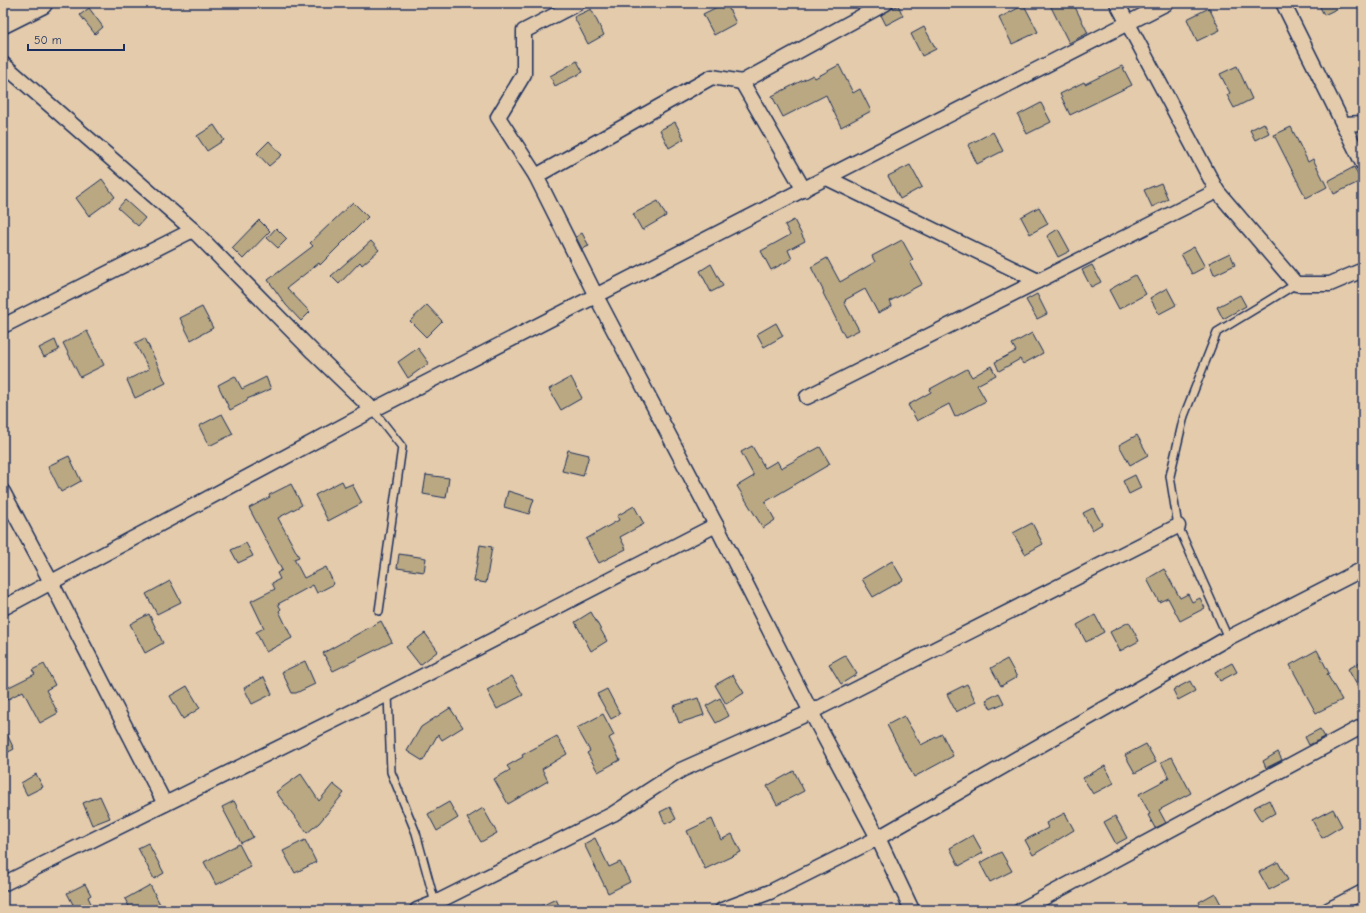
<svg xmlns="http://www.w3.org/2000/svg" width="1366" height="913" viewBox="0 0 1366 913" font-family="'Comic Neue',sans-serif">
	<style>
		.building { fill: #b9a882; stroke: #1b2f5e }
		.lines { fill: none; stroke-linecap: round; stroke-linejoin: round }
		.service-casing { stroke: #1b2f5e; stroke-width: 10 }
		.minor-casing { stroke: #1b2f5e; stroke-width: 17 }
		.trunk-casing { stroke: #1b2f5e; stroke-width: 25 }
		.service { stroke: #e3cbac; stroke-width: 7 }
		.minor { stroke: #e3cbac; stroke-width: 14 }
		.trunk { stroke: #e3cbac; stroke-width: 22 }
	</style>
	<rect width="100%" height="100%" fill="#e3cbac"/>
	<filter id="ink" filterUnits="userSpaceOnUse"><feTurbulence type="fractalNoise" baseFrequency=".025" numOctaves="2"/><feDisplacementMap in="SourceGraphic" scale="8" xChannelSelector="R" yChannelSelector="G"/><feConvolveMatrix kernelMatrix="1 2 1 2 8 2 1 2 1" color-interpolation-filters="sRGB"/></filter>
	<g filter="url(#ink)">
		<!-- building -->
		<g class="building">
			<polygon points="725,3 726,3 736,23 714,35 703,14"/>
			<polygon points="1049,3 1073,3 1088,33 1069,43"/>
			<polygon points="1318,3 1349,3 1324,15"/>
			<polygon points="898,5 903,16 886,25 881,15"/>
			<polygon points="1024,5 1038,32 1012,44 999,18"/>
			<polygon points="89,8 103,27 95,34 80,15"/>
			<polygon points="1209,8 1220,30 1197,41 1187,19"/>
			<polygon points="591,9 604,35 588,44 574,17"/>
			<polygon points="924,27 936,49 922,56 911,34"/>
			<polygon points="577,61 583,72 555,86 550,76"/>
			<polygon points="839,65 853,93 860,89 871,111 841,127 826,95 783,117 772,96 813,75 815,78"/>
			<polygon points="1122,66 1132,85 1070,115 1060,94 1084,82 1085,84"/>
			<polygon points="1237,66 1252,99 1234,108 1227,95 1230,93 1220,74"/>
			<polygon points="1041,103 1051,122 1027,134 1018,115"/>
			<polygon points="675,122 684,139 669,148 660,130"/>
			<polygon points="1264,123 1269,133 1255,140 1250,130"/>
			<polygon points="214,125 224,140 207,151 197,136"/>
			<polygon points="1291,127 1308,162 1313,159 1327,187 1306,198 1274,135"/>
			<polygon points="993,132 1003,151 977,164 968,145"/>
			<polygon points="269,141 282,155 269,166 257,153"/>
			<polygon points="910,165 922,187 900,199 888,176"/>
			<polygon points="1354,167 1361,181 1334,194 1328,181"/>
			<polygon points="102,179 115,197 89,216 76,198"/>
			<polygon points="1161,183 1168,199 1152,207 1144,190"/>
			<polygon points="125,200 145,218 138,226 118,208"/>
			<polygon points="658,201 666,216 642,230 633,214"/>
			<polygon points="353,202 368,217 320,265 319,263 287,288 310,312 301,321 286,305 268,280 313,246 310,243"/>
			<polygon points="1039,207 1048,224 1030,234 1021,217"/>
			<polygon points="259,220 270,231 243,259 232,248"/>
			<polygon points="794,220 805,241 788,250 792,259 771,270 761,251 790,235 785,225"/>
			<polygon points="276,228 287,239 278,248 267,238"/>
			<polygon points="1058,229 1070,251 1058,257 1047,236"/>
			<polygon points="582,233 589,246 582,249 576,237"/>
			<polygon points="902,240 913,260 910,262 922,284 890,301 892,306 878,313 865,289 845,300 846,301 844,302 859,330 845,337 823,293 824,292 811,267 827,258 840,282 875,262 872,256"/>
			<polygon points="371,241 379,250 362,265 360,262 339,284 331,276"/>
			<polygon points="1194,247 1205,267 1192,274 1181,254"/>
			<polygon points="1230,253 1235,265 1214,275 1209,263"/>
			<polygon points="711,264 723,286 711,292 700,271"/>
			<polygon points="1092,265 1101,282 1091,287 1082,270"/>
			<polygon points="1135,275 1146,294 1119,309 1109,290"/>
			<polygon points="1167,288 1176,305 1159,314 1150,298"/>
			<polygon points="1037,294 1047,314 1037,319 1026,300"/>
			<polygon points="1240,295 1246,306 1223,319 1217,307"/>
			<polygon points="427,305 442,321 426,337 410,321"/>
			<polygon points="202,307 213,328 191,340 180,318"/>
			<polygon points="776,323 783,336 764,347 757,334"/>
			<polygon points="87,331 104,365 80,377 63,343"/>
			<polygon points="1032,333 1043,353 1023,364 1020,359 999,371 995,362 1016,351 1012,344"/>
			<polygon points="145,338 166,383 135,398 127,380 149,369 135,343"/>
			<polygon points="55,340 59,350 44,357 39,348"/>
			<polygon points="418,348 429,363 408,378 398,362"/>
			<polygon points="991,366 996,375 977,385 986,401 955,417 949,404 917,421 908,405 931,392 930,389 967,369 972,377"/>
			<polygon points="235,376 242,389 266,377 271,389 247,399 247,401 230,410 218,385"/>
			<polygon points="571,377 582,398 561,410 549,389"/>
			<polygon points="222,414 233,434 209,446 199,426"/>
			<polygon points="1137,435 1148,455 1130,465 1119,445"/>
			<polygon points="752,446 765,468 777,461 781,468 820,447 830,464 765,502 775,520 763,528 737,486 754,476 741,452"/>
			<polygon points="568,450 589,455 583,476 562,471"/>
			<polygon points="69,456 81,481 61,492 48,466"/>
			<polygon points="426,475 449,478 446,498 423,494"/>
			<polygon points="1135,475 1141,488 1129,494 1123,481"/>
			<polygon points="342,481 345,487 352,484 362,503 328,521 315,495"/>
			<polygon points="291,484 302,505 278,518 299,557 294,559 304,578 326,567 334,584 317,593 313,585 278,604 281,609 279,611 292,638 266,652 256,632 264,628 251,601 275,589 272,583 280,579 277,573 282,570 249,508 270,497 269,495"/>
			<polygon points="508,491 534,499 529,514 504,507"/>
			<polygon points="634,506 644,524 620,537 626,549 599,563 586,539 619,520 617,516"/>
			<polygon points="1093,508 1102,524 1092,530 1083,513"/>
			<polygon points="1032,523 1043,544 1025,554 1013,533"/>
			<polygon points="246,543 253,556 238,563 231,550"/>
			<polygon points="480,545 492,547 486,583 474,581"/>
			<polygon points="399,554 426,558 424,572 397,568"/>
			<polygon points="892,561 903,580 873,597 862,579"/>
			<polygon points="1164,569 1180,598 1188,594 1192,602 1200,598 1205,608 1180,621 1168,598 1159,602 1147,579"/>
			<polygon points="170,581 181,602 157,614 146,594"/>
			<polygon points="591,612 607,641 591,651 575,622"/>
			<polygon points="149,614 163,643 145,653 130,624"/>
			<polygon points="1095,615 1104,632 1086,642 1077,625"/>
			<polygon points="381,621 392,642 333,671 323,653"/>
			<polygon points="1129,622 1139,641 1120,651 1110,632"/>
			<polygon points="425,633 438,651 420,665 406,647"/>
			<polygon points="1317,650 1329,673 1327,674 1342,700 1316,713 1290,665"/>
			<polygon points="845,655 857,674 841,684 829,664"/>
			<polygon points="1007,659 1017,677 1001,686 991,668"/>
			<polygon points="305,661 315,684 296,693 292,693 282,672"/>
			<polygon points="1363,661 1363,696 1348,669"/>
			<polygon points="1232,663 1237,672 1220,681 1215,672"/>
			<polygon points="44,664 55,685 46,690 58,713 40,723 23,691 3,702 3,690 35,674 32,670"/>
			<polygon points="733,675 744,693 726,704 715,685"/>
			<polygon points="512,676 523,695 497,709 487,690"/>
			<polygon points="264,677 272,694 252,704 244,688"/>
			<polygon points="1190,681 1195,691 1178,700 1173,690"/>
			<polygon points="967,684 976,702 956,712 947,694"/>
			<polygon points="187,686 200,708 183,719 170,696"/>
			<polygon points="607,689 620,714 611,719 597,694"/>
			<polygon points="999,693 1004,703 991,709 986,700"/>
			<polygon points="698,698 704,715 679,723 673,706"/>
			<polygon points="720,698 729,716 716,723 706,706"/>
			<polygon points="450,708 463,727 442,740 438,734 423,761 407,751 421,727"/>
			<polygon points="603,714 614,735 609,738 620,760 598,772 587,753 590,751 577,728"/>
			<polygon points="904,716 921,745 942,734 953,756 914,777 887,725"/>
			<polygon points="3,726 14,749 3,755"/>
			<polygon points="1320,729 1325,737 1309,745 1305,737"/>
			<polygon points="557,736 567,754 542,769 548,781 508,804 494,779 510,770 507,766 523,757 522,755"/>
			<polygon points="1146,744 1156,762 1135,773 1125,755"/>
			<polygon points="1278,752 1282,760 1266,768 1263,761"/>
			<polygon points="1172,757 1191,793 1159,810 1166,823 1155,828 1148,815 1150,814 1139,794 1169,778 1161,762"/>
			<polygon points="1105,766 1114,783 1093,794 1083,778"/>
			<polygon points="794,771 804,791 777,805 767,786"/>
			<polygon points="36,774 43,787 27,795 21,783"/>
			<polygon points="301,774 319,801 333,784 344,793 319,823 307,833 276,792"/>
			<polygon points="100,796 110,818 92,825 83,803"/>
			<polygon points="1269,800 1275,813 1261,821 1253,808"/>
			<polygon points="234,801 253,837 241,843 222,807"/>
			<polygon points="449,802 458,818 437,831 428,814"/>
			<polygon points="670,807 676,819 665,824 660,812"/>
			<polygon points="483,808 497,833 481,842 467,818"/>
			<polygon points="1333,809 1342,826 1322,838 1312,820"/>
			<polygon points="1065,813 1074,830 1033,855 1025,840 1048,828 1046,823"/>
			<polygon points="1115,816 1127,838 1116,844 1104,822"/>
			<polygon points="712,819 721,840 732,834 741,852 705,869 687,831"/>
			<polygon points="973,835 983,853 959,866 950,848"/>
			<polygon points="595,838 609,867 620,862 630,882 608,893 584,844"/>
			<polygon points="305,840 316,862 295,873 283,851"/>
			<polygon points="148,843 164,873 154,879 138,848"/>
			<polygon points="239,844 251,867 216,885 204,862"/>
			<polygon points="1001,852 1012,871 990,882 980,863"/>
			<polygon points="1278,862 1288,880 1269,890 1259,872"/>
			<polygon points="85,884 91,895 88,897 94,910 76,910 67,893"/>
			<polygon points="150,885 163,910 131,910 125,899"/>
			<polygon points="1215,893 1224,910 1203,910 1199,902"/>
			<polygon points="556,899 561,910 533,910"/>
		</g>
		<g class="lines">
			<defs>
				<g id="service">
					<polyline points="373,410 402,447 379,611"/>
					<polyline points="1228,638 1178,526 1170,476 1184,416 1217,332 1296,284"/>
					<polyline points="388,694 391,772 416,833 435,903"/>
				</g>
				<g id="minor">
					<polyline points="578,3 524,31 524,74 498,117 536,176 596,296 716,525 811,712 878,838 912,910"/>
					<polyline points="1117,3 1217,191 1296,284 1330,284 1363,270"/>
					<polyline points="1283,3 1363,164"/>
					<polyline points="3,64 193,230 313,352 373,410"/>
					<polyline points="742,82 804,190"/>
					<polyline points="1343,124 1363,123"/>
					<polyline points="536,176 712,77 742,82 886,3"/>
					<polyline points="827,178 1038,281"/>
					<polyline points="3,326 193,230"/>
					<polyline points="807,397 1217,191"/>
					<polyline points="3,492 51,582 165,804"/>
					<polyline points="3,608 373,410 1167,3"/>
					<polyline points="3,884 388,694 716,525"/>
					<polyline points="417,910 435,903 613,814 681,770 811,712 1178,526"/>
					<polyline points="722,910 770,892 878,838 1228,638 1363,569"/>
					<polyline points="1021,910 1363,726"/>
					<polyline points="1328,910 1363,892"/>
				</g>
				<polyline id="trunk" points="3,22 41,3"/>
			</defs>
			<!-- service casing -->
			<use href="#service" class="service-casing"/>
			<!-- minor casing -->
			<use href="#minor" class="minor-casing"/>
			<!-- trunk casing -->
			<use href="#trunk" class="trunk-casing"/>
			<!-- service -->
			<use href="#service" class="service"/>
			<!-- minor -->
			<use href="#minor" class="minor"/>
			<!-- trunk -->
			<use href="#trunk" class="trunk"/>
		</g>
	</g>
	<!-- margin -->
	<rect width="1366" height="913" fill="none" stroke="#e3cbac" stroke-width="16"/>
	<rect x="8" y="8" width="1350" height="897" fill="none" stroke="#1b2f5e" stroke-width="1.5" filter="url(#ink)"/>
	<!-- scale -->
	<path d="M28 44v6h96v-6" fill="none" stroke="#1b2f5e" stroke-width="2"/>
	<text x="34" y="44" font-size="12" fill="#1b2f5e" stroke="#e3cbac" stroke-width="3" paint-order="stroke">50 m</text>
</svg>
